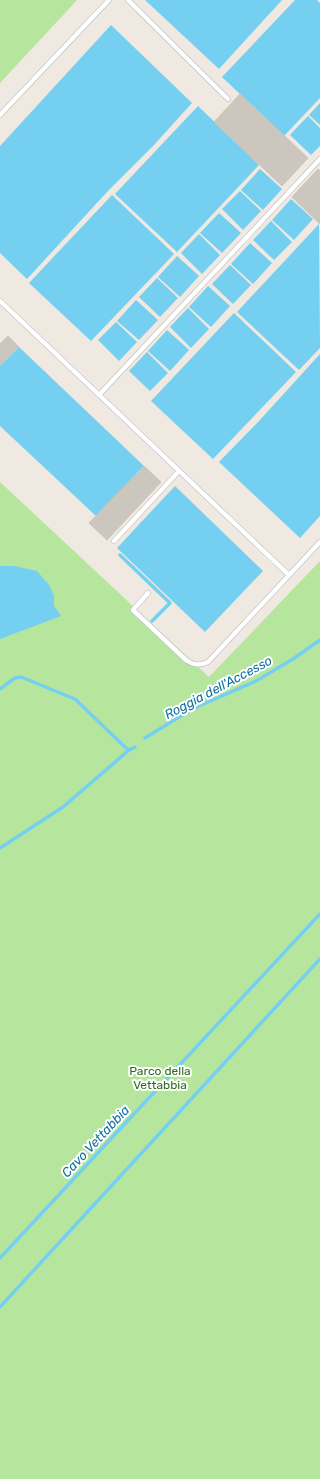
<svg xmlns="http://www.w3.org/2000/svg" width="320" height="1479" viewBox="0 0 320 1479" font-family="Rubik,sans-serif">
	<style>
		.green { fill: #b6e59e }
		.water { fill: #75cff0 }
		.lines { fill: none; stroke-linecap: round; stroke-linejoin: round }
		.stream { stroke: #75cff0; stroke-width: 3.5 }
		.building { fill: #cbc7bf; stroke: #cbc5ba }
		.service-casing { stroke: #b4b7c1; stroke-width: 5.5 }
		.service { stroke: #fff; stroke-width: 4.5 }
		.labels { text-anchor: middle; stroke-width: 4; stroke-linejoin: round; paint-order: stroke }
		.park-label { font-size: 12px; fill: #2c6e1b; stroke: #fff }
		.water-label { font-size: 13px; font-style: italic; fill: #0d6fa3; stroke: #fff }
	</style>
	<rect width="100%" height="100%" fill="#efe9e1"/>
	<!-- green -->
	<g class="green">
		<polygon points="0,0 77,0 0,83"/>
		<polygon points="0,482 209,677 320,561 320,1479 0,1479"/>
	</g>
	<!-- water -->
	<g class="water">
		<polygon points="145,0 282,0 219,69"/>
		<polygon points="295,0 317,0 320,3 320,98 284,136 222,77"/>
		<polygon points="111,25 192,103 153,146 107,192 27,279 0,253 0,146"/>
		<polygon points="320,103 320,125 309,115"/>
		<polygon points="198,106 259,165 177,252 115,194"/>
		<polygon points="308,116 320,128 320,146 311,155 290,135"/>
		<polygon points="260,169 282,189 263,210 241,190"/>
		<polygon points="240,191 261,211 243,230 222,209"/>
		<polygon points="112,195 174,254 91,341 29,283"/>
		<polygon points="291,199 313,219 294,240 272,220"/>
		<polygon points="219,213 241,233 222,253 200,233"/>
		<polygon points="271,221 292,242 274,260 253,240"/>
		<polygon points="319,224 320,348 299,370 237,312"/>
		<polygon points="199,234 220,255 202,274 181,253"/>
		<polygon points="250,243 272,263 253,284 231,264"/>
		<polygon points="177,256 199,276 180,297 158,277"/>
		<polygon points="230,265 251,285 233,304 212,284"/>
		<polygon points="157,278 178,298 160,317 139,297"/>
		<polygon points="208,286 230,306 211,327 189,307"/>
		<polygon points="136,300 158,320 139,340 117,321"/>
		<polygon points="188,308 209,329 191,348 170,327"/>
		<polygon points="234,313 296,372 213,459 151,401"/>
		<polygon points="116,322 137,342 119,361 98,340"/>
		<polygon points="167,330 189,350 170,371 148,351"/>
		<polygon points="19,347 144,466 96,516 0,426 0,366"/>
		<polygon points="147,352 168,373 150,391 129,371"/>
		<polygon points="320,354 320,516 300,538 219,462 259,421"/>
		<polygon points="175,486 263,571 205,632 117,548"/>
		<polygon points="0,566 14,566 37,571 49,585 54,596 54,606 61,616 0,639"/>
	</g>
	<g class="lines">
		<!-- stream -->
		<g class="stream">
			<polyline points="120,555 170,603 152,621"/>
			<polyline points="0,689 15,678 21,677 70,697 75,699 127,749 129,750 135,747"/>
			<polyline points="145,738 192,709 256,681 293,659 320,640"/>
			<polyline points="0,848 63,807 129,750"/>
			<polyline points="0,1258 320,914"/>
			<polyline points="0,1307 320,959"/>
		</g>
	</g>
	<!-- building -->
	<g class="building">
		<polygon points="240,94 308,158 282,186 214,122"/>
		<polygon points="318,169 320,171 320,224 292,197"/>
		<polygon points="8,336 19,347 0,366 0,344"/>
		<polygon points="144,466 161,482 107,540 89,523"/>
	</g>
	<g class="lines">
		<defs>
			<g id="service">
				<polyline points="128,0 228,99"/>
				<polyline points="0,115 109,0"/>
				<polyline points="0,301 289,575"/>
				<polyline points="99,395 320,159"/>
				<polyline points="114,541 179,471"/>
				<path d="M148,593L133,610L186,660C193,665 199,666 208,662L320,542"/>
			</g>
		</defs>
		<!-- service casing -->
		<use href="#service" class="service-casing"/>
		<!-- service -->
		<use href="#service" class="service"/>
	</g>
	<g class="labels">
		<!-- park labels -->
		<g class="park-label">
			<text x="160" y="1075">Parco della<tspan x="160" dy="14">Vettabbia</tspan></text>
		</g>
		<!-- water labels -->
		<g class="water-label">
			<text transform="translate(218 687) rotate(-28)" y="5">Roggia dell'Accesso</text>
			<text transform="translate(95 1141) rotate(-47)" y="5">Cavo Vettabbia</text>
		</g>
	</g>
</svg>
